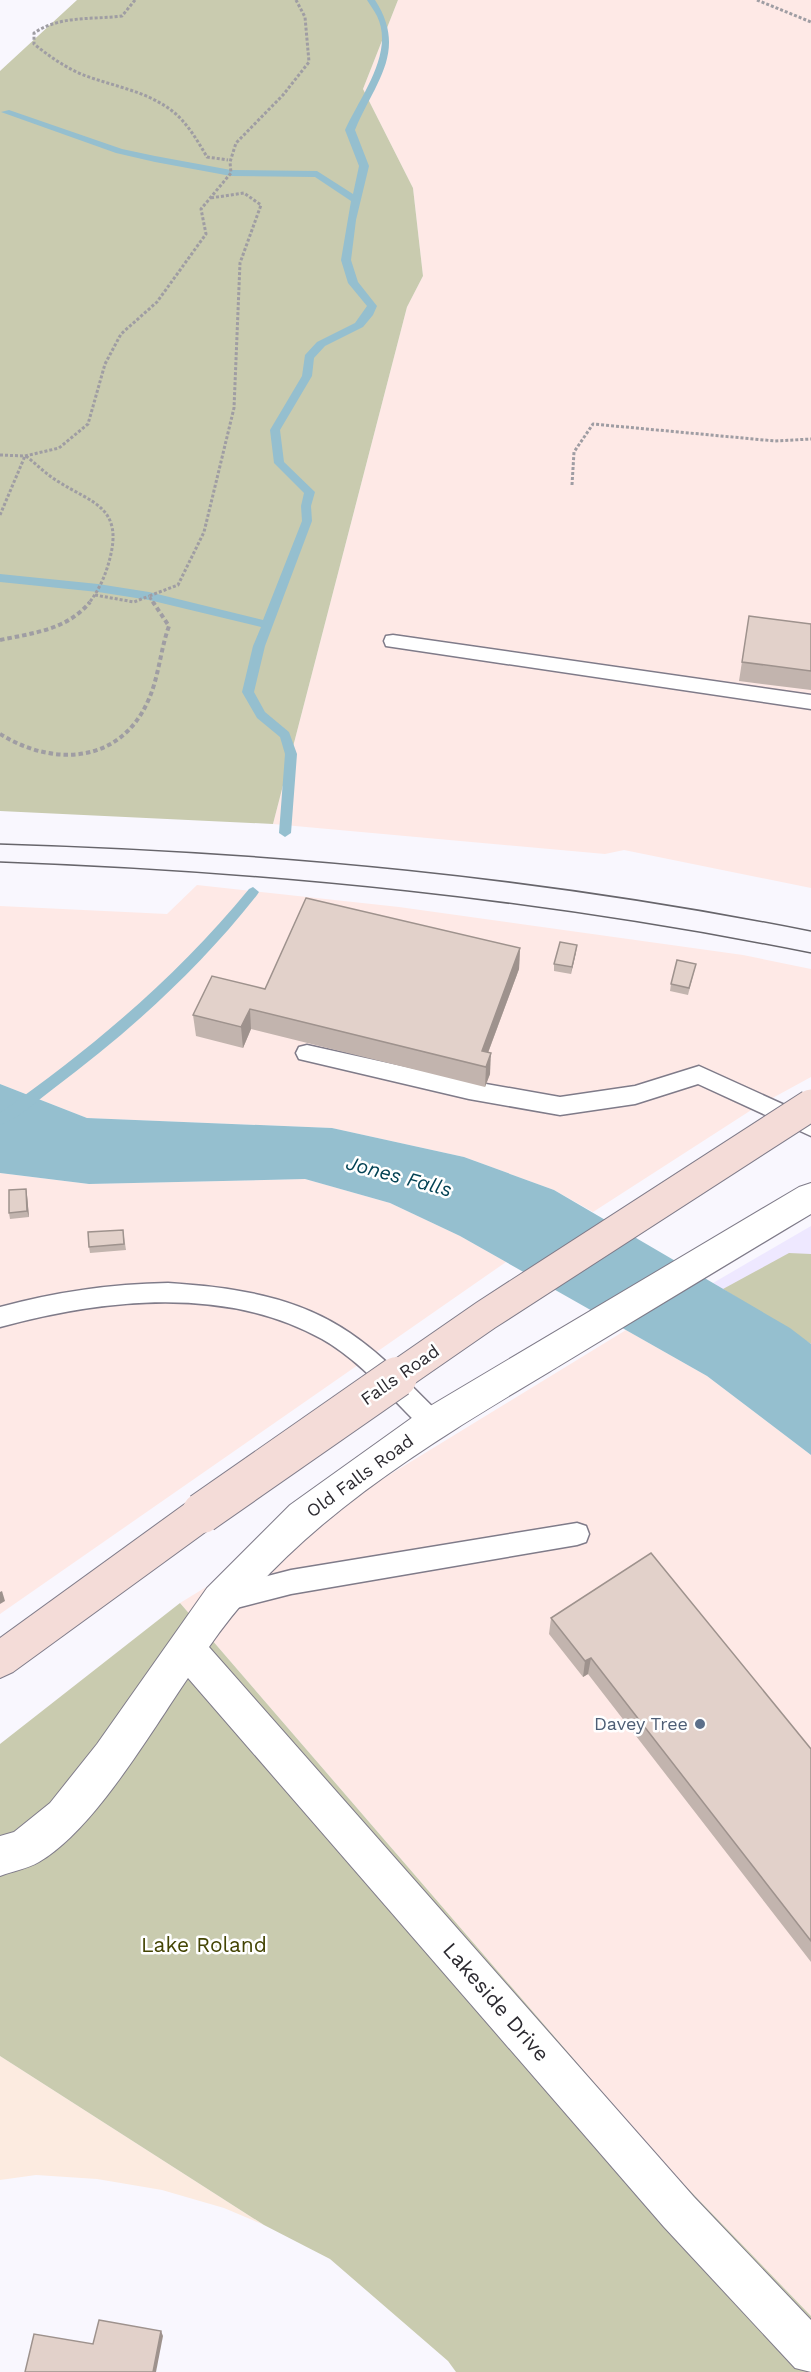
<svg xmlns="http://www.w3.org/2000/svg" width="811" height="2372" viewBox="0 0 811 2372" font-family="'Work Sans',sans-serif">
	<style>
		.commercial { fill: #fcebe0 }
		.industrial { fill: #fee9e6 }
		.built { fill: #eee8ff }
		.green { fill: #c9cbaf }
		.water { fill: #95bfcf }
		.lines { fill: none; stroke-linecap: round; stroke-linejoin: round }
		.stream { fill: #95bfcf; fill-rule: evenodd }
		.lane-casing { stroke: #7f7b89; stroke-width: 3 }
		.street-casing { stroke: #7f7b89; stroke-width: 2 }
		.secondary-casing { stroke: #7f7b89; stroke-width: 2 }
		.path-far1 { stroke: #9f9da3; stroke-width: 3; stroke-dasharray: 3 2; stroke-linecap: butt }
		.path { stroke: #9f9da3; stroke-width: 4; stroke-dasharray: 4.5 3; stroke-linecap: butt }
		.lane { fill: #fff; fill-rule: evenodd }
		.street { fill: #fff; fill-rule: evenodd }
		.secondary { fill: #f4dcd8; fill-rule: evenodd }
		.tram { stroke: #67656b; stroke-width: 1.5 }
		.secondary-bridge-far1-casing { stroke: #7f7b89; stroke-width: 33; stroke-linecap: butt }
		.secondary-bridge-casing { stroke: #7f7b89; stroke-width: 42; stroke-linecap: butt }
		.secondary-bridge-far1 { stroke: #f4dcd8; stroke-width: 31 }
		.secondary-bridge { stroke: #f4dcd8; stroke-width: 40 }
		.wall { fill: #c2b4ae }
		.shaded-wall { fill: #9e928d }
		.building { fill: #e2d1ca; stroke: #9e928d; stroke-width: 1.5 }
		.service-dot { fill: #5c6f8a; stroke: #fff; stroke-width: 2 }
		.labels { text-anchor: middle; stroke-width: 5; stroke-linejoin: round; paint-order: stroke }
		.street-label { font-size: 18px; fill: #2c2a30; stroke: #fff }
		.service-label { font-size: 18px; fill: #4e5e75; stroke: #fff; text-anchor: end }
		.water-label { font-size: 20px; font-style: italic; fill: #034254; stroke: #fff }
		.near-park-label { font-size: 21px; fill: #444504; stroke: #fff }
		.near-street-label { font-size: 21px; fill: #2c2a30; stroke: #fff }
	</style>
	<rect width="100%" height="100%" fill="#f9f7fe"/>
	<!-- commercial -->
	<polygon class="commercial" points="0,2056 264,2225 224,2208 162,2190 97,2179 36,2175 0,2180"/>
	<!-- industrial -->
	<g class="industrial">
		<polygon points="398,0 811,0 811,888 624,850 605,854 273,824 407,307 423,276 413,188 363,89"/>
		<polygon points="197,885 399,907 743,955 811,969 811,1077 756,1107 593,1212 554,1190 464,1157 332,1128 87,1118 0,1084 0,906 167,914"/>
		<polygon points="0,1173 89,1184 305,1179 390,1203 460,1236 506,1262 0,1614"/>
		<polygon points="626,1330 707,1376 811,1455 811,2316 667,2167 180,1603"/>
	</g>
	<!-- built -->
	<polygon class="built" points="811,1226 811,1344 713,1283"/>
	<!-- green -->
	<g class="green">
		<polygon points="77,0 398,0 363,89 413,188 423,276 407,307 273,824 0,811 0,71"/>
		<polygon points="789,1253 811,1254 811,1344 723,1289"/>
		<polygon points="180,1603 667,2167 811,2316 811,2372 456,2372 448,2361 330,2259 264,2225 0,2056 0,1744"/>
	</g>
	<!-- water -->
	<polygon class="water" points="0,1084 87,1118 332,1128 464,1157 554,1190 790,1328 811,1344 811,1455 707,1376 460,1236 390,1203 305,1179 89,1184 0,1173"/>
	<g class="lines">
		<!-- stream -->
		<g class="stream">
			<path d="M367,0H375C408,51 375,82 355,130L369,166L356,220L351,260L358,282L377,306L373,315L363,327L325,346L314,358L312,376L280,430L284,462L315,492L311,506L312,521L265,646L254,692L265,712L289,732L297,754L291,833L285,837L279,833L285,754L280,737L257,718L242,692L253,646L261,627L149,600L98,592L0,582V574L98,584L149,592L263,620L302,521L301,506L304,493L274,463L270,430L302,376L305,355L317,342L355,323L367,306L348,283L341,260L351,201L315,177L231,176L155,162L116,153L1,112L9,110L122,149L155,156L231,170L317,171L353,194L359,166L345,130C360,97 395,53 377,16C374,10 370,5 367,0Z"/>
			<path d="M253,887L259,892L257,895C198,970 129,1032 53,1089C37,1101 18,1119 0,1125V1113C92,1048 177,977 249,889Z"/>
		</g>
		<defs>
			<g id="lane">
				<polygon points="393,635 811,695 811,709 386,646 384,641 386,636"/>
				<polygon points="307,1045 469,1081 560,1097 635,1086 699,1066 811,1117 811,1136 698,1084 635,1104 560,1115 469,1099 299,1059 296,1053 299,1047"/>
				<path d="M168,1283C231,1287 297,1296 350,1333C384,1356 412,1387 442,1416L445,1423L442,1430L433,1434L424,1430C392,1399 361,1361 322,1339C225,1285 103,1299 0,1327V1307C56,1292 110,1284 168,1283Z"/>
				<polygon points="577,1523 586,1526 589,1534 586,1542 577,1545 291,1594 225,1611 216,1607 212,1599 216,1591 225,1587 291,1570"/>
			</g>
			<path id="street" d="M811,1183V1214C727,1264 643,1315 559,1366C432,1442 295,1522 209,1647L694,2197L811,2320V2372L795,2368L664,2227L188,1678C151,1732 94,1830 39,1862C27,1869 13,1871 0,1876V1836L14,1832L50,1803L97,1744L207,1588L290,1505L420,1412L799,1187Z"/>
			<polygon id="secondary" points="202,1497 215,1501 220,1513 215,1525 13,1672 0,1678 0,1638 189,1501"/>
		</defs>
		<!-- lane casing -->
		<use href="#lane" class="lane-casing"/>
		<!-- street casing -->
		<use href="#street" class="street-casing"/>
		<!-- secondary casing -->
		<use href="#secondary" class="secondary-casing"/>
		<!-- path-far1 -->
		<g class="path-far1">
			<path d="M135,0L122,16C91,20 61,15 34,33V44C49,56 63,66 81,74C111,86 144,90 171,110C187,122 197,140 207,157L228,160"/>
			<polyline points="757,0 811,22"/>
			<polyline points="0,455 25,456 59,448 88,424 105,364 121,334 157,302 206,234 201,209 231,173 230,162 236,143 283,95 309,62 305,17 296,0"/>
			<path d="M26,456C37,465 47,475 59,482C92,503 123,507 110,558C106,574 99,591 88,604"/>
			<polyline points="572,485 574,452 593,424 775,441 811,439"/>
			<polyline points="0,515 25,456"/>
			<polyline points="95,595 134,602 149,596"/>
			<polyline points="154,604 149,596 178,585 204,532 234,408 240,263 261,205 244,193 210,198"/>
		</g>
		<!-- path -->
		<g class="path">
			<path d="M0,640C33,633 67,630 90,602"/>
			<path d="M0,734C53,767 120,764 148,701C159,677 160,651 169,626L153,602"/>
		</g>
		<!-- lane -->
		<use href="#lane" class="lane"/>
		<!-- street -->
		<use href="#street" class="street"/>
		<!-- secondary -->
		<use href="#secondary" class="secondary"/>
		<!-- tram -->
		<g class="tram">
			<path d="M0,844C277,852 539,877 811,931"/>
			<path d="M0,862C276,872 540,899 811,953"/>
		</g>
		<defs>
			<polyline id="secondary-bridge-far1" points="395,1378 486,1315 811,1105"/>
			<polyline id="secondary-bridge" points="202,1513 397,1377"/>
		</defs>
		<!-- secondary-bridge-far1 casing -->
		<use href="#secondary-bridge-far1" class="secondary-bridge-far1-casing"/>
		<!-- secondary-bridge casing -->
		<use href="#secondary-bridge" class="secondary-bridge-casing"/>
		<!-- secondary-bridge-far1 -->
		<use href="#secondary-bridge-far1" class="secondary-bridge-far1"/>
		<!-- secondary-bridge -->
		<use href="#secondary-bridge" class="secondary-bridge"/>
	</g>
	<!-- wall -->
	<g class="wall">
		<polygon points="749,616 811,624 811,690 739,681"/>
		<polygon points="520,948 519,969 488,1053 490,1074 485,1087 251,1029 243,1048 196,1036 193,1015 265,989"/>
		<polygon points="576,952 571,974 554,971 554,964"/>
		<polygon points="696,964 688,995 670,991 671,984"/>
		<polygon points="26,1189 27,1195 29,1217 10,1219 9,1213"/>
		<polygon points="123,1230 126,1250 90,1253 89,1247"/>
		<polygon points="551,1618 811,1749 811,1962 588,1674 583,1677 549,1634"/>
	</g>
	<!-- shaded-wall -->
	<g class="shaded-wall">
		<polygon points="577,945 576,952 571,974 572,967"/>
		<polygon points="520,948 519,969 483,1066 482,1051"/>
		<polygon points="250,1009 251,1029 243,1048 241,1027"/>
		<polygon points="491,1053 490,1074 485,1087 486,1067"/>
		<polygon points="26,1189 27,1195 29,1217 27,1211"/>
		<polygon points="2,1591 5,1601 0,1604 0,1592"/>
		<polygon points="591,1658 588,1674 583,1677 585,1661"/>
		<polygon points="161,2331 163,2336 156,2372 153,2372"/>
	</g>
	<!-- building -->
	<g class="building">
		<polygon points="749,616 811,624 811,671 742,662"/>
		<polygon points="306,898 520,948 482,1051 491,1053 486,1067 250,1009 241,1027 193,1015 212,976 265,989"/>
		<polygon points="560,942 577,945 572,967 554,964"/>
		<polygon points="677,960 696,964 689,988 671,984"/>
		<polygon points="26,1189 27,1211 9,1213 9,1190"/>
		<polygon points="123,1230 124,1244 89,1247 88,1232"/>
		<polygon points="651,1553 811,1749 811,1941 591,1658 585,1661 551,1618"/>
		<polygon points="99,2320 161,2331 153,2372 25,2372 34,2334 93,2344"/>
	</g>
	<!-- markers -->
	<circle class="service-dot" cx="700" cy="1724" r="6"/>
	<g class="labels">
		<!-- street labels -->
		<g class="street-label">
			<text transform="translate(400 1375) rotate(-35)" y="6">Falls Road</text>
			<text transform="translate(360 1476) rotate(-36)" y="6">Old Falls Road</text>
		</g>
		<!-- service labels -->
		<g class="service-label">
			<text x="688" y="1730">Davey Tree</text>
		</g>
		<!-- water labels -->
		<g class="water-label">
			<text transform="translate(399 1176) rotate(15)" y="7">Jones Falls</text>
		</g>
		<!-- near-park labels -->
		<g class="near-park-label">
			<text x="204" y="1952">Lake Roland</text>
		</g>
		<!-- near-street labels -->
		<g class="near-street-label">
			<text transform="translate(496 2002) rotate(49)" y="7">Lakeside Drive</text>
		</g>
	</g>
</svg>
